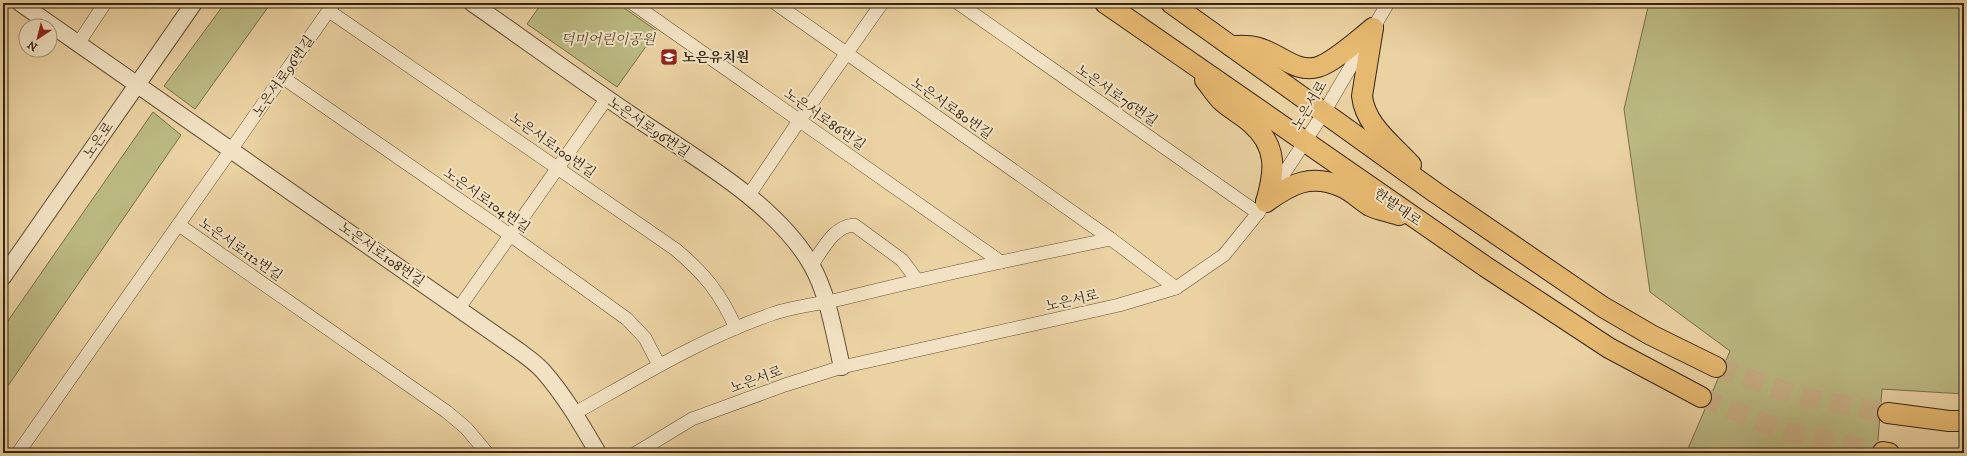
<svg xmlns="http://www.w3.org/2000/svg" width="1967" height="456" viewBox="0 0 1967 456" font-family="'IM FELL DW Pica','Noto Serif KR',serif">
	<style>
		.green { fill: #bcba82; stroke: #786f4a }
		.lines { fill: none; stroke-linecap: round; stroke-linejoin: round }
		.primary-tunnel { stroke: #c7af85; stroke-width: 20; stroke-dasharray: 20 10; stroke-linecap: butt }
		.minor-casing { stroke: #625036; stroke-width: 14 }
		.tertiary-casing { stroke: #625036; stroke-width: 18 }
		.primary-casing { stroke: #352412; stroke-width: 22 }
		.minor { stroke: #f2e2c3; stroke-width: 13 }
		.tertiary { stroke: #f2e2c3; stroke-width: 16 }
		.primary { stroke: #e6b971; stroke-width: 20 }
		.labels { text-anchor: middle; stroke-width: 4; stroke-linejoin: round; paint-order: stroke }
		.park-label { font-size: 14px; font-style: italic; fill: #574a2e; stroke: #f2e2c3 }
		.poi-label { font-size: 14px; font-weight: bold; fill: #352412; stroke: #f2e2c3; text-anchor: start }
		.street-label { font-size: 14px; fill: #352412; stroke: #f2e2c3 }
	</style>
	<rect width="100%" height="100%" fill="#ebd2a2"/>
	<filter id="stains"><feTurbulence type="fractalNoise" baseFrequency=".005" numOctaves="4"/><feColorMatrix values="0 0 0 0 .2 0 0 0 0 .09 0 0 0 0 .02 0 0 0 .5 -.17"/></filter>
	<radialGradient id="worn" r=".72"><stop offset=".6" stop-color="#630" stop-opacity="0"/><stop offset="1" stop-color="#630" stop-opacity=".3"/></radialGradient>
	<!-- green -->
	<g class="green">
		<polygon points="225,3 271,3 195,109 164,86"/>
		<polygon points="542,3 617,3 657,31 617,87 527,24"/>
		<polygon points="1649,3 1964,3 1964,394 1882,389 1877,453 1686,453 1730,351 1650,292 1624,109"/>
		<polygon points="153,112 181,135 3,393 3,328"/>
	</g>
	<g class="lines">
		<!-- primary-tunnel -->
		<g class="primary-tunnel">
			<polyline points="1716,367 1798,396 1888,413"/>
			<polyline points="1701,397 1786,432 1883,452"/>
		</g>
		<defs>
			<g id="minor">
				<polyline points="632,3 1001,262"/>
				<polyline points="775,3 1111,239 1176,288"/>
				<polyline points="958,3 1258,213"/>
				<path d="M329,11L675,249C705,274 720,293 736,328"/>
				<polyline points="78,44 105,3"/>
				<polyline points="282,77 510,235 627,319 645,338 659,365"/>
				<polyline points="749,195 799,121 882,3"/>
				<polyline points="179,225 447,412 466,428 487,453"/>
				<path d="M811,266C822,251 833,226 854,225L902,260L917,280"/>
				<polyline points="459,308 607,98"/>
				<path d="M575,413C639,377 702,338 772,314C795,306 821,304 845,298C933,276 1022,257 1111,239"/>
				<polyline points="18,453 334,3"/>
				<polyline points="636,453 692,419 785,385 842,367 1119,305 1176,288 1224,255 1258,213 1323,114 1388,3"/>
			</g>
			<g id="tertiary">
				<path d="M20,3L519,351C527,357 536,363 543,371C565,396 581,424 598,453"/>
				<path d="M472,3C525,40 577,78 630,114C690,155 776,202 812,266C829,297 834,334 842,367"/>
				<polyline points="3,277 194,3"/>
			</g>
			<g id="primary">
				<polyline points="1105,3 1486,267 1609,348 1701,397"/>
				<polyline points="1171,3 1436,193 1603,307 1651,335 1716,367"/>
				<path d="M1373,28L1362,96C1365,125 1392,144 1411,165"/>
				<path d="M1231,46C1238,46 1248,45 1255,47C1277,51 1295,74 1318,67C1334,62 1359,39 1373,28"/>
				<path d="M1205,80C1211,87 1216,96 1223,102C1232,110 1242,115 1251,123C1278,146 1275,172 1266,202"/>
				<path d="M1266,202C1291,184 1311,173 1342,187C1352,191 1360,200 1370,206C1378,210 1390,212 1399,215"/>
				<polyline points="1888,413 1949,421 1964,421"/>
				<polyline points="1883,452 1889,453"/>
			</g>
		</defs>
		<!-- minor casing -->
		<use href="#minor" class="minor-casing"/>
		<!-- tertiary casing -->
		<use href="#tertiary" class="tertiary-casing"/>
		<!-- primary casing -->
		<use href="#primary" class="primary-casing"/>
		<!-- minor -->
		<use href="#minor" class="minor"/>
		<!-- tertiary -->
		<use href="#tertiary" class="tertiary"/>
		<!-- primary -->
		<use href="#primary" class="primary"/>
	</g>
	<!-- icons -->
	<defs>
		<symbol id="school-square" viewBox="-11 -11 22 22"><rect x="-9" y="-9" width="18" height="18" rx="4" fill="#8f2418" stroke="#f2e2c3"/><path d="M0-5L7-2L0 1L-7-2ZM-4 1L0 2.5L4 1V4Q0 6-4 4Z" fill="#fff"/></symbol>
	</defs>
	<g fill-rule="evenodd">
		<use href="#school-square" x="659" y="47" width="20" height="20"/>
	</g>
	<g class="labels">
		<!-- park labels -->
		<g class="park-label">
			<text x="608" y="44">덕미어린이공원</text>
		</g>
		<!-- poi labels -->
		<g class="poi-label">
			<text x="682" y="62">노은유치원</text>
		</g>
		<!-- street labels -->
		<g class="street-label">
			<text transform="translate(283 76) rotate(-55)" y="5">노은서로96번길</text>
			<text transform="translate(1117 95) rotate(35)" y="5">노은서로76번길</text>
			<text transform="translate(1309 105) rotate(-59)" y="5">노은서로</text>
			<text transform="translate(952 108) rotate(35)" y="5">노은서로80번길</text>
			<text transform="translate(825 119) rotate(35)" y="5">노은서로86번길</text>
			<text transform="translate(649 127) rotate(34)" y="5">노은서로96번길</text>
			<text transform="translate(98 140) rotate(-55)" y="5">노은로</text>
			<text transform="translate(553 145) rotate(35)" y="5">노은서로100번길</text>
			<text transform="translate(487 200) rotate(35)" y="5">노은서로104번길</text>
			<text transform="translate(1398 207) rotate(35)" y="5">한밭대로</text>
			<text transform="translate(241 249) rotate(35)" y="5">노은서로112번길</text>
			<text transform="translate(382 254) rotate(35)" y="5">노은서로108번길</text>
			<text transform="translate(1072 300) rotate(-13)" y="5">노은서로</text>
			<text transform="translate(756 379) rotate(-20)" y="5">노은서로</text>
		</g>
	</g>
	<!-- margin -->
	<rect width="1967" height="456" fill="none" stroke="#ebd2a2" stroke-width="16"/>
	<rect x="4" y="4" width="1959" height="448" fill="none" stroke="#352412" stroke-width="2"/>
	<rect x="8" y="8" width="1951" height="440" fill="none" stroke="#352412"/>
	<!-- north arrow -->
	<g transform="translate(38 38) rotate(215)"><circle r="19" fill="#f2e2c3" stroke="#a6967c"/>
	<path d="M0-3L7 15L0 10L-7 15Z" fill="#8f2418"/>
	<text y="-6" font-size="11" font-weight="bold" text-anchor="middle" fill="#352412">N</text>
	</g>
	<rect width="100%" height="100%" filter="url(#stains)"/>
	<rect width="100%" height="100%" fill="url(#worn)"/>
</svg>
